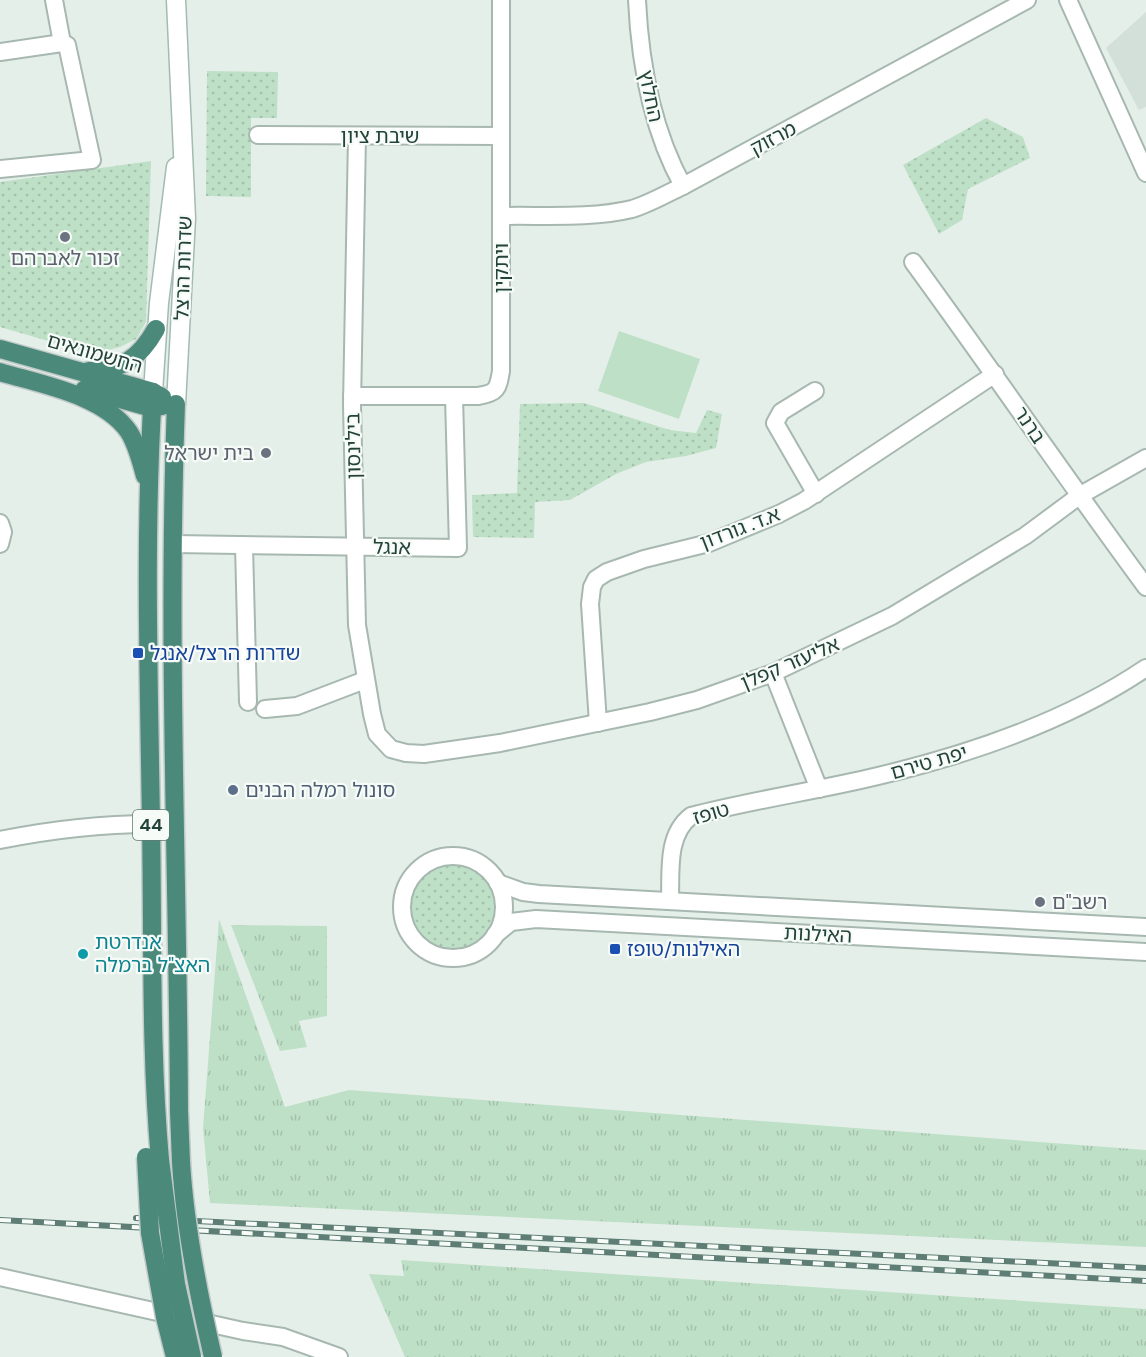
<svg xmlns="http://www.w3.org/2000/svg" width="1146" height="1357" viewBox="0 0 1146 1357" font-family="'DM Sans','Noto Sans Hebrew',sans-serif">
	<style>
		.built { fill: #d3dfd9 }
		.grass { fill: url(#grass-tufts) }
		.park { fill: url(#park-dots) }
		.garden { fill: #bee0c6 }
		.lines { fill: none; stroke-linecap: round; stroke-linejoin: round }
		.minor-casing { stroke: #a7b8b1; stroke-width: 20 }
		.secondary-casing { stroke: #a3bbb2; stroke-width: 21 }
		.trunk-casing { stroke: #c1cac8; stroke-width: 21 }
		.minor { stroke: #fff; stroke-width: 16 }
		.secondary { stroke: #fff; stroke-width: 18 }
		.trunk { stroke: #4b8a7a; stroke-width: 18 }
		.rail-casing { stroke: #5e7d74; stroke-width: 6 }
		.rail { stroke: #f6fbf8; stroke-width: 4; stroke-dasharray: 11; stroke-linecap: butt }
		.trunk-bridge-casing { stroke: #c1cac8; stroke-width: 21; stroke-linecap: butt }
		.trunk-bridge { stroke: #4b8a7a; stroke-width: 18 }
		.worship-dot { fill: #6b7280; stroke: #f6fbf8; stroke-width: 2 }
		.transit-dot { fill: #1a4fb4; stroke: #f6fbf8; stroke-width: 2 }
		.service-dot { fill: #5c6f8a; stroke: #f6fbf8; stroke-width: 2 }
		.culture-dot { fill: #0f9aa8; stroke: #f6fbf8; stroke-width: 2 }
		.labels { text-anchor: middle; stroke-width: 4.5; stroke-linejoin: round; paint-order: stroke }
		.shield { fill: #f6fbf8; stroke: #627a72; stroke-width: 1.5 }
		.shield-label { font-size: 18px; font-weight: bold; fill: #234239 }
		.street-label { font-size: 20px; fill: #234239; stroke: #f6fbf8 }
		.worship-label { font-size: 20px; fill: #5b616d; stroke: #f6fbf8 }
		.transit-label { font-size: 20px; fill: #164399; stroke: #f6fbf8; text-anchor: start }
		.service-label { font-size: 20px; fill: #4e5e75; stroke: #f6fbf8; text-anchor: start }
		.culture-label { font-size: 20px; fill: #0d838f; stroke: #f6fbf8; text-anchor: start }
	</style>
	<defs>
		<pattern id="grass-tufts" width="24" height="20" patternUnits="userSpaceOnUse" patternTransform="scale(1.5)"><rect width="24" height="20" fill="#bee0c6"/><path d="M3 7l-1-3M5 7V3M7 7l1-3M15 17l-1-3M17 17v-4M19 17l1-3" fill="none" stroke="#a3c1ab"/></pattern>
		<pattern id="park-dots" width="8" height="8" patternUnits="userSpaceOnUse" patternTransform="scale(1.5)"><rect width="8" height="8" fill="#bee0c6"/><path d="M2 2h.1M6 6h.1" fill="none" stroke="#a3c1ab" stroke-width="1.8" stroke-linecap="round"/></pattern>
	</defs>
	<rect width="100%" height="100%" fill="#e5efea"/>
	<!-- built -->
	<polygon class="built" points="1146,12 1146,107 1139,110 1106,48"/>
	<!-- grass -->
	<g class="grass">
		<polygon points="219,919 285,1107 349,1090 1146,1150 1146,1247 210,1203 203,1128"/>
		<polygon points="231,925 327,926 327,1016 299,1021 307,1047 280,1051"/>
		<polygon points="401,1260 1146,1309 1146,1357 405,1357 369,1274 404,1276"/>
	</g>
	<!-- park -->
	<g class="park">
		<polygon points="207,71 278,72 277,118 251,118 251,197 206,196"/>
		<polygon points="986,118 1023,137 1030,158 968,189 962,220 939,234 903,165"/>
		<polygon points="151,161 146,322 136,339 120,347 93,354 0,327 0,182"/>
		<polygon points="584,403 670,430 696,433 707,410 722,414 716,448 686,456 646,462 616,474 570,500 535,502 534,538 473,537 472,495 517,493 520,404"/>
		<circle cx="453" cy="907" r="45"/>
	</g>
	<!-- garden -->
	<polygon class="garden" points="619,331 700,359 679,419 598,391"/>
	<g class="lines">
		<defs>
			<g id="minor">
				<polyline points="54,0 62,43"/>
				<path d="M637,0C640,64 652,130 683,186"/>
				<polyline points="1068,0 1146,173"/>
				<polyline points="0,52 62,43 67,45 92,160 0,169"/>
				<polyline points="258,135 501,136"/>
				<polyline points="357,136 352,405 357,625 372,714 377,734 391,749 406,753 424,754 500,743 650,712 697,700 773,673 892,616 1025,536 1079,496 1146,458"/>
				<path d="M501,216C543,215 590,219 632,209C649,204 666,194 683,186L1027,0"/>
				<path d="M913,262C992,370 1067,480 1146,587"/>
				<polyline points="815,391 781,412 775,423 816,494"/>
				<path d="M352,396H478C497,393 498,389 501,371V0"/>
				<polyline points="0,523 3,532 0,544"/>
				<polyline points="173,544 458,548 454,396"/>
				<polyline points="244,546 248,702"/>
				<polyline points="773,673 819,789"/>
				<polyline points="265,709 297,706 365,680"/>
				<polyline points="598,723 590,604 592,587 596,579 607,572 644,559 709,543 779,514 804,501 995,374"/>
				<path d="M0,840C50,830 100,824 151,824"/>
				<circle cx="453" cy="907" r="51"/>
				<polyline points="498,883 523,892 539,894 1146,927"/>
				<path d="M670,901C671,872 666,835 691,816C752,800 816,791 878,776C971,754 1066,722 1146,668"/>
				<polyline points="495,935 511,922 536,919 1146,952"/>
				<polyline points="0,1277 243,1331 283,1337 339,1357"/>
			</g>
			<g id="secondary">
				<polyline points="176,0 186,218 176,404"/>
				<polyline points="153,392 159,303 176,167"/>
			</g>
			<g id="trunk">
				<polyline points="0,349 153,392 162,397"/>
				<path d="M89,371C123,369 139,359 156,329"/>
				<path d="M0,372C40,384 104,395 129,432C137,445 141,461 145,476"/>
				<polyline points="85,389 152,408 162,406"/>
				<path d="M153,392C144,536 149,680 151,824C153,936 150,1048 160,1160"/>
				<path d="M176,404C167,640 178,875 179,1111L181,1162"/>
			</g>
		</defs>
		<!-- minor casing -->
		<use href="#minor" class="minor-casing"/>
		<!-- secondary casing -->
		<use href="#secondary" class="secondary-casing"/>
		<!-- trunk casing -->
		<use href="#trunk" class="trunk-casing"/>
		<!-- minor -->
		<use href="#minor" class="minor"/>
		<!-- secondary -->
		<use href="#secondary" class="secondary"/>
		<!-- trunk -->
		<use href="#trunk" class="trunk"/>
		<defs>
			<g id="rail">
				<polyline points="136,1218 1146,1268"/>
				<polyline points="0,1220 1146,1281"/>
			</g>
		</defs>
		<!-- rail casing -->
		<use href="#rail" class="rail-casing"/>
		<!-- rail -->
		<use href="#rail" class="rail"/>
		<defs>
			<g id="trunk-bridge">
				<polyline points="146,1157 150,1233 165,1317 175,1357"/>
				<polyline points="160,1160 176,1284 192,1357"/>
				<path d="M181,1162C185,1228 198,1293 213,1357"/>
			</g>
		</defs>
		<!-- trunk-bridge casing -->
		<use href="#trunk-bridge" class="trunk-bridge-casing"/>
		<!-- trunk-bridge -->
		<use href="#trunk-bridge" class="trunk-bridge"/>
	</g>
	<!-- markers -->
	<g class="worship-dot">
		<circle cx="65" cy="237" r="6"/>
		<circle cx="266" cy="453" r="6"/>
		<circle cx="1040" cy="902" r="6"/>
	</g>
	<g class="transit-dot">
		<rect x="132" y="647" width="12" height="12" rx="3"/>
		<rect x="609" y="943" width="12" height="12" rx="3"/>
	</g>
	<circle class="service-dot" cx="233" cy="790" r="6"/>
	<circle class="culture-dot" cx="83" cy="954" r="6"/>
	<g class="labels">
		<!-- shield labels -->
		<rect class="shield" x="133" y="810" width="36" height="30" rx="4.5"/>
		<g class="shield-label">
			<text x="151" y="831">44</text>
		</g>
		<!-- street labels -->
		<g class="street-label">
			<text transform="translate(651 96) rotate(78)" y="7">החלוץ</text>
			<text x="380" y="143">שיבת ציון</text>
			<text transform="translate(773 138) rotate(-28)" y="7">מרזוק</text>
			<text transform="translate(183 268) rotate(-88)" y="7">שדרות הרצל</text>
			<text transform="translate(501 268) rotate(-90)" y="7">ויתקין</text>
			<text transform="translate(95 353) rotate(16)" y="7">החשמונאים</text>
			<text transform="translate(1030 425) rotate(56)" y="7">ברנר</text>
			<text transform="translate(353 446) rotate(-91)" y="7">בילינסון</text>
			<text transform="translate(740 528) rotate(-21)" y="7">א.ד. גורדון</text>
			<text transform="translate(392 547) rotate(1)" y="7">אנגל</text>
			<text transform="translate(790 663) rotate(-23)" y="7">אליעזר קפלן</text>
			<text transform="translate(929 762) rotate(-16)" y="7">יפת טירם</text>
			<text transform="translate(711 813) rotate(-16)" y="7">טופז</text>
			<text transform="translate(818 934) rotate(3)" y="7">האילנות</text>
		</g>
		<!-- worship labels -->
		<g class="worship-label">
			<text x="65" y="265">זכור לאברהם</text>
			<text x="254" y="460" text-anchor="end">בית ישראל</text>
			<text x="1052" y="909" text-anchor="start">רשב"ם</text>
		</g>
		<!-- transit labels -->
		<g class="transit-label">
			<text x="150" y="660">שדרות הרצל/אנגל</text>
			<text x="627" y="956">האילנות/טופז</text>
		</g>
		<!-- service labels -->
		<g class="service-label">
			<text x="245" y="797">סונול רמלה הבנים</text>
		</g>
		<!-- culture labels -->
		<g class="culture-label">
			<text x="95" y="949">אנדרטת<tspan x="95" dy="23">האצ"ל ברמלה</tspan></text>
		</g>
	</g>
</svg>
